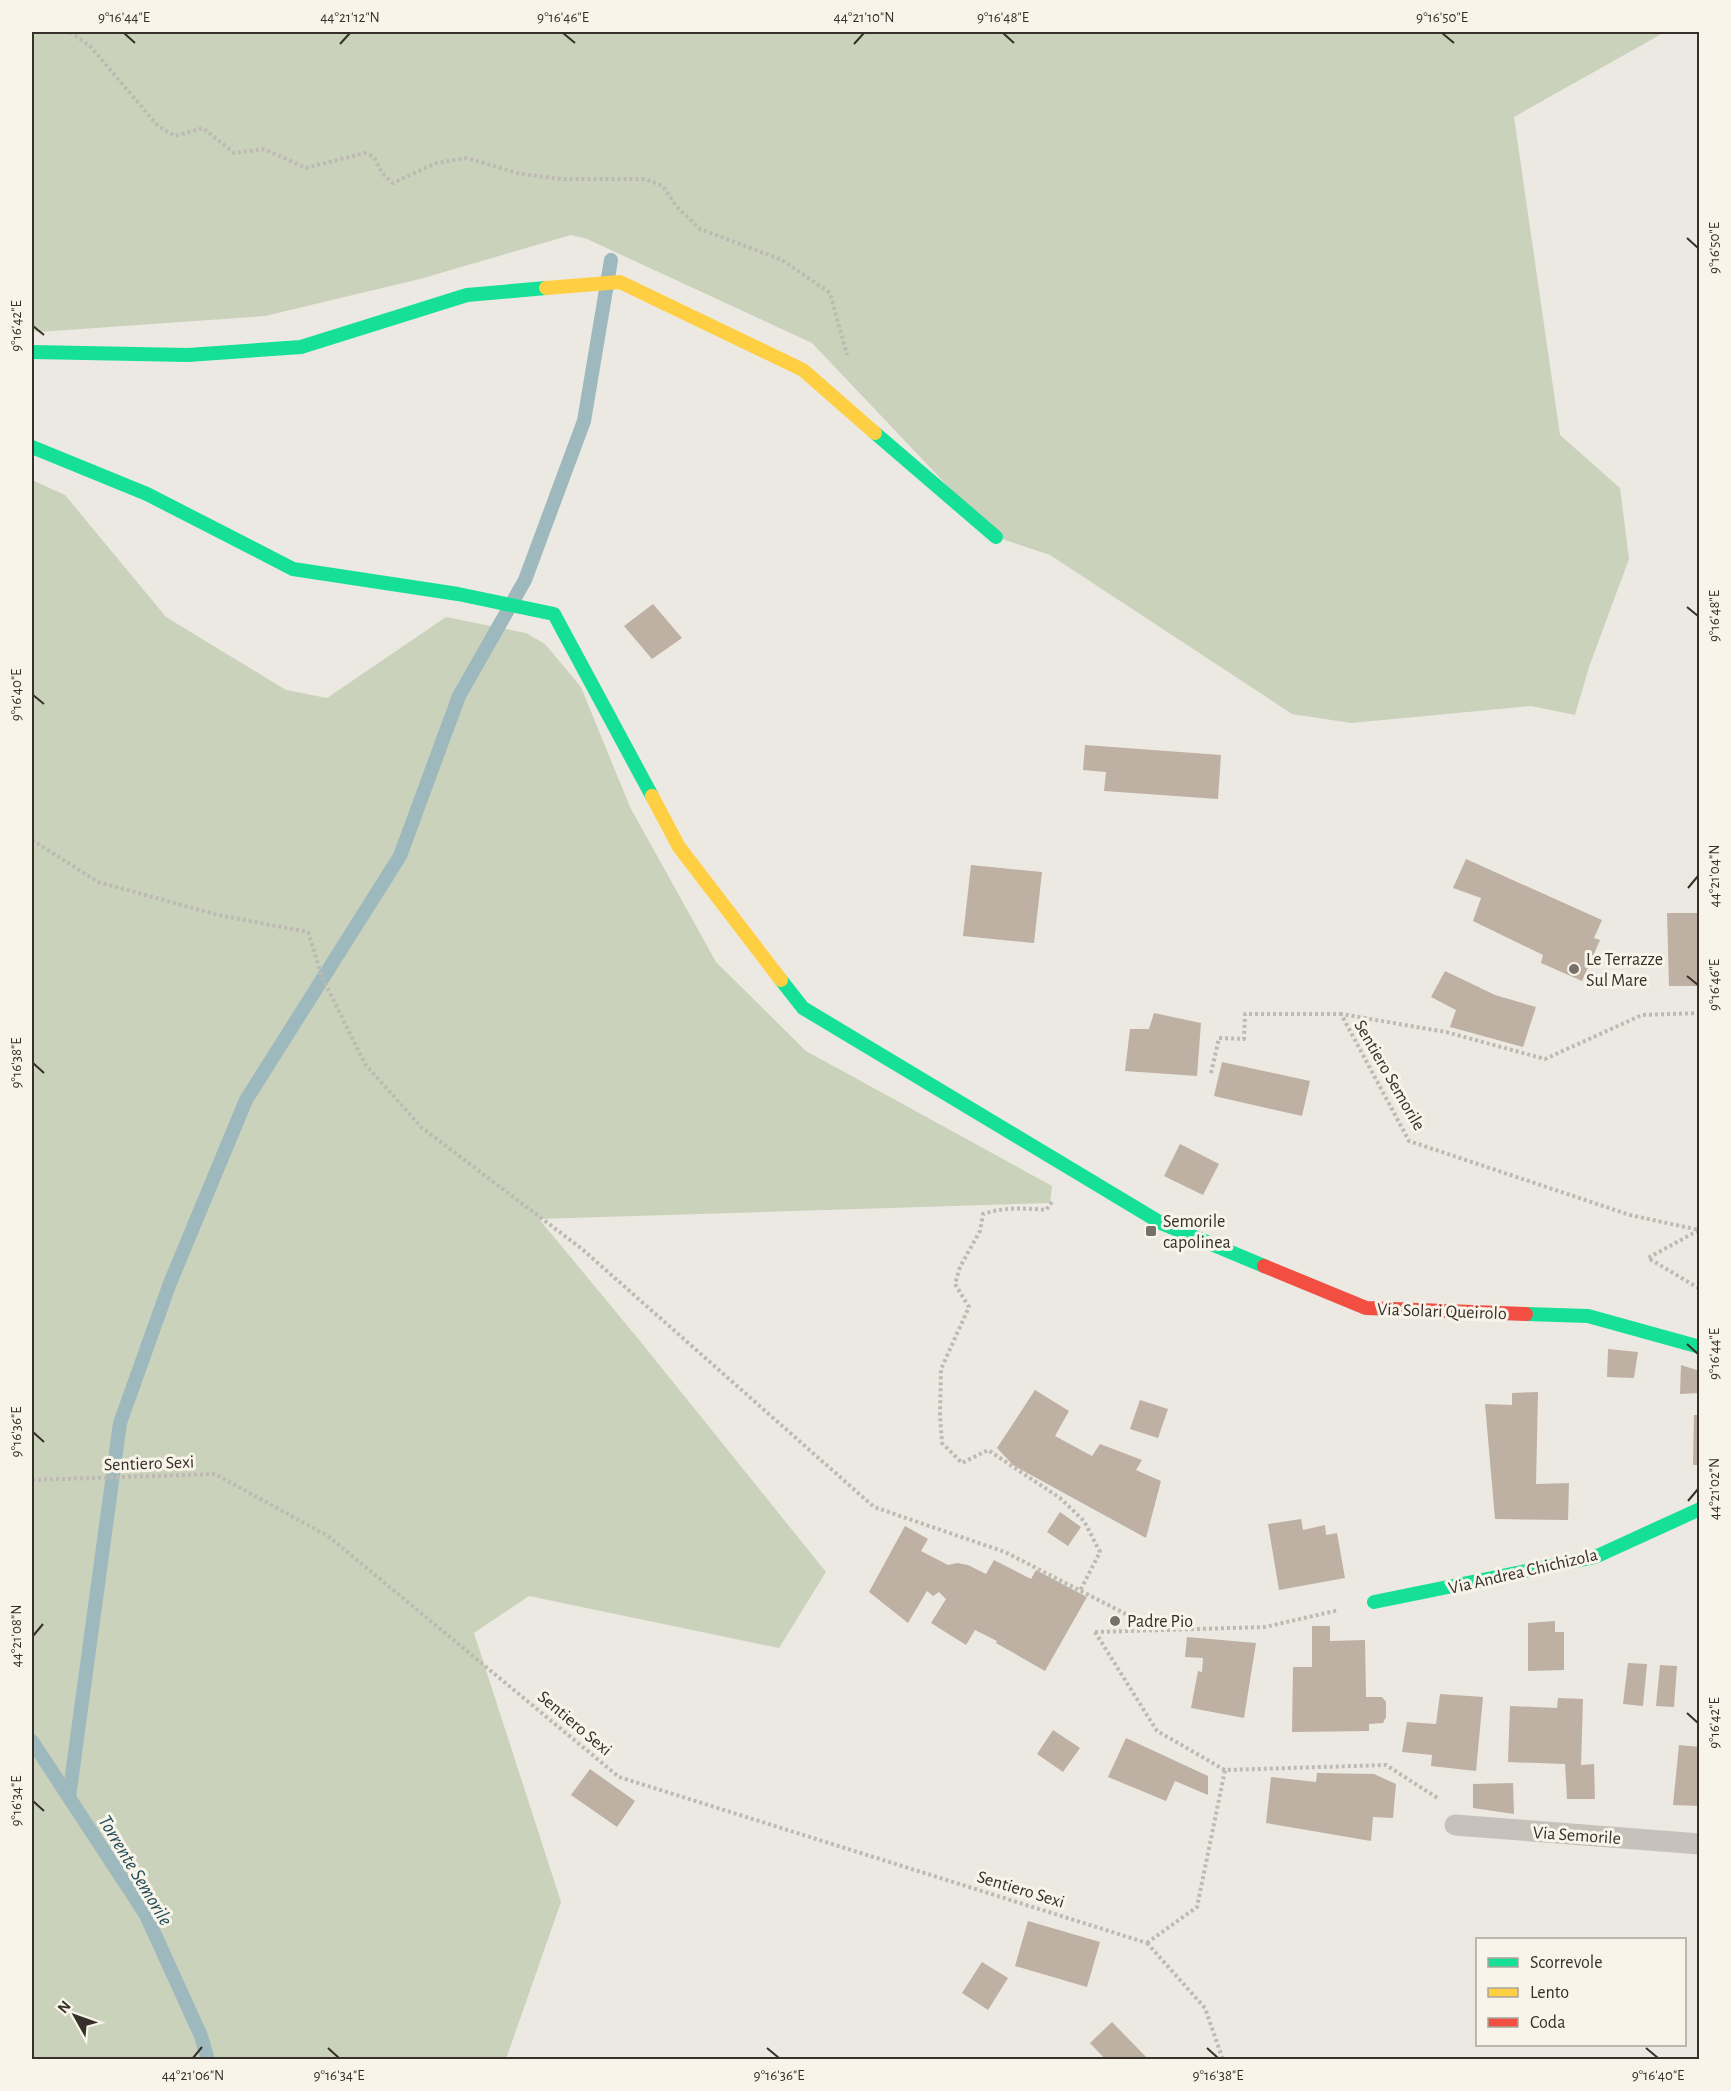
<svg xmlns="http://www.w3.org/2000/svg" width="1731" height="2091" viewBox="0 0 1731 2091" font-family="'Alegreya Sans',sans-serif">
	<style>
		.green { fill: #cad2bc }
		.lines { fill: none; stroke-linecap: round; stroke-linejoin: round }
		.stream { stroke: #9eb9be; stroke-width: 14 }
		.building { fill: #bfb0a4 }
		.path { stroke: #bebab3; stroke-width: 4; stroke-dasharray: 3 3; stroke-linecap: butt }
		.lane { stroke: #c6c1ba; stroke-width: 21 }
		.fast { stroke: #16e098; stroke-width: 14 }
		.slow { stroke: #ffcf43; stroke-width: 14 }
		.jam { stroke: #f24e42; stroke-width: 14 }
		.ticks { fill: none; stroke: #372f29; stroke-width: 2 }
		.poi-dot { fill: #76706a; stroke: #f9f4e9; stroke-width: 2 }
		.labels { text-anchor: middle; stroke-width: 6; stroke-linejoin: round; paint-order: stroke }
		.poi-label { font-size: 18px; fill: #372f29; stroke: #f9f4e9; text-anchor: start }
		.street-label { font-size: 18px; fill: #372f29; stroke: #f9f4e9 }
		.water-label { font-size: 20px; font-style: italic; fill: #1f4b57; stroke: #f9f4e9 }
		.neatline { fill: none; stroke: #372f29; stroke-width: 2 }
		.ticks-label { font-size: 15px; text-anchor: middle; fill: #372f29 }
	</style>
	<rect width="100%" height="100%" fill="#ece9e2"/>
	<!-- green -->
	<g class="green">
		<polygon points="32,32 1665,32 1514,117 1560,435 1620,488 1629,559 1589,667 1575,715 1531,706 1351,723 1292,714 1050,555 996,537 812,343 587,239 571,235 420,279 265,316 38,332 32,330"/>
		<polygon points="32,480 65,495 166,617 286,690 327,698 446,617 526,633 545,644 581,687 630,807 716,962 806,1051 1052,1186 1050,1203 539,1219 640,1341 826,1572 779,1648 529,1596 474,1633 561,1902 506,2059 32,2059"/>
	</g>
	<g class="lines">
		<!-- stream -->
		<g class="stream">
			<polyline points="32,1741 146,1915 201,2036 208,2060"/>
			<polyline points="69,1797 120,1423 170,1283 246,1100 400,856 459,696 525,580 584,421 611,260"/>
		</g>
	</g>
	<!-- building -->
	<g class="building">
		<polygon points="653,604 682,638 652,659 624,626"/>
		<polygon points="1085,745 1221,755 1218,799 1104,791 1106,772 1083,770"/>
		<polygon points="1466,859 1602,920 1594,938 1600,940 1582,981 1541,963 1543,955 1473,921 1481,898 1453,888"/>
		<polygon points="971,865 1042,872 1034,943 963,936"/>
		<polygon points="1667,913 1700,913 1700,986 1669,986"/>
		<polygon points="1445,971 1495,995 1536,1007 1523,1047 1450,1027 1456,1010 1431,997"/>
		<polygon points="1154,1013 1201,1023 1197,1076 1125,1071 1130,1029 1149,1029"/>
		<polygon points="1222,1062 1310,1081 1302,1116 1214,1096"/>
		<polygon points="1180,1144 1219,1164 1203,1195 1164,1176"/>
		<polygon points="1608,1349 1638,1352 1634,1378 1607,1377"/>
		<polygon points="1681,1365 1700,1371 1700,1393 1680,1394"/>
		<polygon points="1035,1390 1069,1411 1055,1436 1092,1456 1100,1444 1142,1460 1136,1470 1161,1481 1146,1538 1013,1465 997,1448"/>
		<polygon points="1538,1392 1536,1484 1569,1483 1568,1520 1495,1519 1485,1404 1512,1405 1512,1393"/>
		<polygon points="1140,1400 1168,1409 1158,1438 1130,1429"/>
		<polygon points="1694,1415 1700,1415 1700,1465 1693,1465"/>
		<polygon points="1060,1512 1081,1527 1068,1546 1047,1532"/>
		<polygon points="1301,1519 1303,1530 1325,1525 1326,1535 1337,1533 1345,1578 1279,1590 1268,1524"/>
		<polygon points="905,1526 928,1539 921,1551 948,1565 957,1563 968,1565 986,1574 994,1560 1031,1579 1036,1570 1087,1597 1045,1671 996,1643 997,1641 975,1630 966,1645 931,1623 946,1599 939,1592 933,1596 927,1591 908,1623 869,1592"/>
		<polygon points="1555,1621 1555,1632 1564,1632 1564,1670 1528,1671 1528,1623"/>
		<polygon points="1312,1626 1330,1626 1330,1641 1365,1640 1366,1697 1382,1697 1386,1702 1386,1717 1383,1723 1369,1724 1369,1731 1292,1732 1293,1667 1312,1667"/>
		<polygon points="1187,1637 1256,1643 1244,1718 1191,1708 1198,1671 1202,1672 1203,1658 1185,1657"/>
		<polygon points="1628,1663 1647,1664 1643,1706 1623,1704"/>
		<polygon points="1660,1665 1677,1666 1674,1707 1656,1706"/>
		<polygon points="1440,1694 1483,1697 1476,1771 1431,1766 1432,1755 1402,1752 1407,1722 1436,1724"/>
		<polygon points="1558,1698 1583,1699 1581,1765 1594,1764 1595,1799 1567,1799 1565,1764 1508,1762 1510,1706 1557,1708"/>
		<polygon points="1053,1730 1080,1748 1063,1772 1037,1754"/>
		<polygon points="1126,1738 1208,1776 1208,1795 1175,1781 1166,1801 1108,1777"/>
		<polygon points="1679,1745 1700,1747 1700,1806 1673,1805"/>
		<polygon points="590,1769 635,1801 617,1827 571,1795"/>
		<polygon points="1317,1773 1374,1774 1396,1784 1393,1818 1373,1817 1371,1841 1266,1823 1271,1777 1316,1782"/>
		<polygon points="1513,1783 1514,1814 1473,1808 1473,1784"/>
		<polygon points="1028,1921 1100,1942 1087,1987 1015,1966"/>
		<polygon points="982,1962 1008,1978 988,2010 962,1993"/>
		<polygon points="1112,2022 1149,2060 1106,2060 1090,2043"/>
	</g>
	<g class="lines">
		<!-- path -->
		<g class="path">
			<polyline points="70,32 90,46 158,126 175,136 203,128 234,153 264,149 306,168 365,153 374,157 382,173 393,183 436,163 467,158 521,174 561,179 645,179 663,186 676,206 700,229 782,260 830,293 847,355"/>
			<polyline points="32,840 98,882 218,915 308,932 322,977 365,1064 421,1127 582,1249 874,1507 1005,1552 1157,1630"/>
			<polyline points="1700,1013 1642,1015 1545,1059 1446,1032 1341,1014 1409,1141 1630,1215 1699,1230 1648,1258 1700,1289"/>
			<polyline points="1211,1073 1219,1038 1244,1039 1245,1014 1341,1014"/>
			<path d="M1052,1202L1046,1210C1024,1208 1004,1207 983,1214L980,1231L960,1267L955,1284L969,1307L941,1369L940,1415L942,1443L962,1463L988,1450L1060,1498L1084,1521L1100,1552L1080,1591"/>
			<polyline points="32,1480 215,1474 328,1536 619,1777 1147,1943"/>
			<polyline points="1095,1632 1157,1731 1225,1770 1386,1765 1439,1799"/>
			<polyline points="1095,1632 1265,1627 1339,1610"/>
			<polyline points="1147,1943 1197,1907 1225,1770"/>
			<polyline points="1147,1943 1205,2008 1223,2060"/>
		</g>
		<!-- lane -->
		<polyline class="lane" points="1455,1825 1700,1844"/>
		<!-- fast -->
		<g class="fast">
			<polyline points="32,352 188,355 301,347 467,295 546,288"/>
			<polyline points="875,433 996,537"/>
			<polyline points="32,447 147,494 293,569 458,594 554,614 652,796"/>
			<polyline points="781,980 803,1008 1161,1223 1264,1266"/>
			<polyline points="1526,1314 1588,1316 1700,1347"/>
			<polyline points="1374,1602 1595,1557 1700,1509"/>
		</g>
		<!-- slow -->
		<g class="slow">
			<polyline points="546,288 620,282 803,370 875,433"/>
			<polyline points="652,796 679,847 781,980"/>
		</g>
		<!-- jam -->
		<polyline class="jam" points="1264,1266 1366,1308 1526,1314"/>
	</g>
	<!-- ticks -->
	<path class="ticks" d="M124,33L135,43M563,33L575,43M1003,33L1014,43M1442,33L1454,43M340,44L350,33M854,44L864,33M1687,238L1698,248M33,326L44,335M1687,607L1698,616M33,695L44,704M1688,888L1698,876M1687,976L1698,985M33,1063L44,1073M1687,1344L1698,1354M33,1432L44,1442M1688,1501L1698,1489M33,1636L43,1624M1687,1713L1698,1723M33,1801L44,1811M328,2048L339,2058M767,2048L779,2058M1207,2048L1218,2058M1646,2048L1658,2058M193,2058L202,2047"/>
	<!-- markers -->
	<g class="poi-dot">
		<circle cx="1574" cy="969" r="6"/>
		<rect x="1145" y="1225" width="12" height="12" rx="3"/>
		<circle cx="1115" cy="1621" r="6"/>
	</g>
	<g class="labels">
		<!-- poi labels -->
		<g class="poi-label">
			<text x="1586" y="965">Le Terrazze<tspan x="1586" dy="21">Sul Mare</tspan></text>
			<text x="1163" y="1227">Semorile<tspan x="1163" dy="21">capolinea</tspan></text>
			<text x="1127" y="1627">Padre Pio</text>
		</g>
		<!-- street labels -->
		<g class="street-label">
			<text transform="translate(1390 1075) rotate(60)" y="6">Sentiero Semorile</text>
			<text transform="translate(1442 1311) rotate(2)" y="6">Via Solari Queirolo</text>
			<text transform="translate(149 1463) rotate(-2)" y="6">Sentiero Sexi</text>
			<text transform="translate(1523 1571) rotate(-13)" y="6">Via Andrea Chichizola</text>
			<text transform="translate(575 1723) rotate(40)" y="6">Sentiero Sexi</text>
			<text transform="translate(1577 1835) rotate(4)" y="6">Via Semorile</text>
			<text transform="translate(1021 1889) rotate(17)" y="6">Sentiero Sexi</text>
		</g>
		<!-- water labels -->
		<g class="water-label">
			<text transform="translate(136 1870) rotate(59)" y="7">Torrente Semorile</text>
		</g>
	</g>
	<!-- border -->
	<rect width="1731" height="2091" fill="none" stroke="#f9f4e9" stroke-width="66"/>
	<!-- legend -->
	<rect x="1476" y="1938" width="210" height="108" fill="#f9f4e9" stroke="#aba59c" stroke-width="1.5"/>
	<rect x="1488" y="1958" width="30" height="9" fill="#16e098" stroke="#aba59c" stroke-width="1.5"/>
	<text x="1530" y="1968" font-size="18" fill="#372f29">Scorrevole</text>
	<rect x="1488" y="1988" width="30" height="9" fill="#ffcf43" stroke="#aba59c" stroke-width="1.5"/>
	<text x="1530" y="1998" font-size="18" fill="#372f29">Lento</text>
	<rect x="1488" y="2018" width="30" height="9" fill="#f24e42" stroke="#aba59c" stroke-width="1.5"/>
	<text x="1530" y="2028" font-size="18" fill="#372f29">Coda</text>
	<!-- north arrow -->
	<g transform="translate(75 2016) rotate(310)" stroke="#f9f4e9" stroke-width="4.5" paint-order="stroke">
	<path d="M0-4.5L10 22L0 15L-10 22Z" fill="#372f29"/>
	<text y="-9" font-size="16" font-weight="bold" text-anchor="middle" fill="#372f29">N</text>
	</g>
	<rect x="33" y="33" width="1665" height="2025" class="neatline"/>
	<g class="ticks-label">
		<text x="124" y="22">9°16'44"E</text>
		<text x="350" y="22">44°21'12"N</text>
		<text x="563" y="22">9°16'46"E</text>
		<text x="864" y="22">44°21'10"N</text>
		<text x="1003" y="22">9°16'48"E</text>
		<text x="1442" y="22">9°16'50"E</text>
		<text transform="translate(1714 248) rotate(-90)" y="5">9°16'50"E</text>
		<text transform="translate(16 326) rotate(-90)" y="5">9°16'42"E</text>
		<text transform="translate(1714 616) rotate(-90)" y="5">9°16'48"E</text>
		<text transform="translate(16 695) rotate(-90)" y="5">9°16'40"E</text>
		<text transform="translate(1714 876) rotate(-90)" y="5">44°21'04"N</text>
		<text transform="translate(1714 985) rotate(-90)" y="5">9°16'46"E</text>
		<text transform="translate(16 1063) rotate(-90)" y="5">9°16'38"E</text>
		<text transform="translate(1714 1354) rotate(-90)" y="5">9°16'44"E</text>
		<text transform="translate(16 1432) rotate(-90)" y="5">9°16'36"E</text>
		<text transform="translate(1714 1489) rotate(-90)" y="5">44°21'02"N</text>
		<text transform="translate(16 1636) rotate(-90)" y="5">44°21'08"N</text>
		<text transform="translate(1714 1723) rotate(-90)" y="5">9°16'42"E</text>
		<text transform="translate(16 1801) rotate(-90)" y="5">9°16'34"E</text>
		<text x="193" y="2080">44°21'06"N</text>
		<text x="339" y="2080">9°16'34"E</text>
		<text x="779" y="2080">9°16'36"E</text>
		<text x="1218" y="2080">9°16'38"E</text>
		<text x="1658" y="2080">9°16'40"E</text>
	</g>
</svg>
